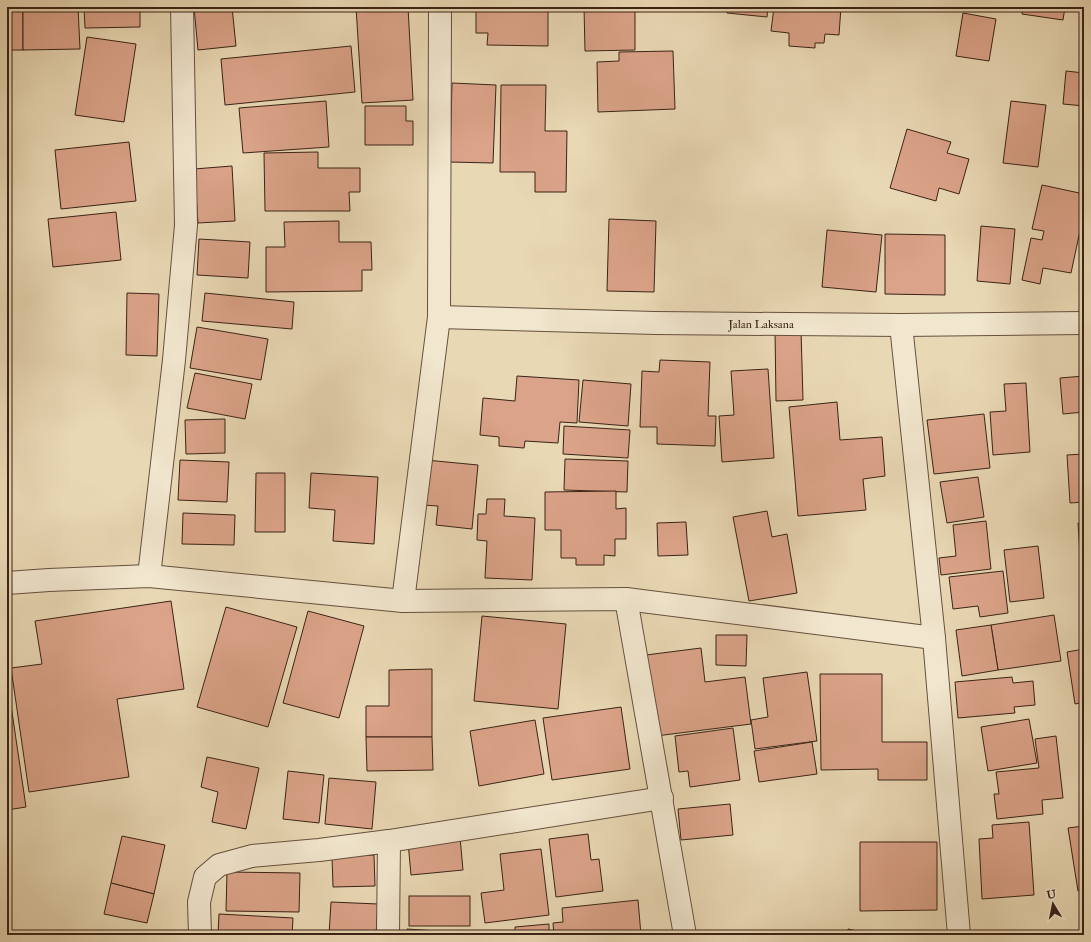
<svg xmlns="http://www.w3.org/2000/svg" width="1091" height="942" viewBox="0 0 1091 942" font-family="'IM FELL Double Pica',serif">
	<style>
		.building { fill: #dba389; stroke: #3a2316 }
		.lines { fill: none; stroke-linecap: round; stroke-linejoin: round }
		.minor-casing { stroke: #66503e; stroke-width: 24 }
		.minor { stroke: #f1e6ce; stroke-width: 22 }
		.labels { text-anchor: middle; stroke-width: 4; stroke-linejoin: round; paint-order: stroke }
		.street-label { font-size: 12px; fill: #3a2316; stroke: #f1e6ce }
	</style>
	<rect width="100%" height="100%" fill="#e9d8b4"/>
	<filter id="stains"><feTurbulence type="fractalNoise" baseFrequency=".005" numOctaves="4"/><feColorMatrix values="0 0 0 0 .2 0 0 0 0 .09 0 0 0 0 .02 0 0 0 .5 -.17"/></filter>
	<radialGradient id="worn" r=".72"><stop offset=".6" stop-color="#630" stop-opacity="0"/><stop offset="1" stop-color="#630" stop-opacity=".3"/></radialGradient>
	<!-- building -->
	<g class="building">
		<rect x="7" y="7" width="16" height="43"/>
		<polygon points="23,7 78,7 80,49 23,50"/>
		<polygon points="84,7 140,7 140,27 85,28"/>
		<polygon points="194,7 232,7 236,46 198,50"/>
		<polygon points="356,7 408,7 413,100 362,103"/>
		<polygon points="476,7 548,7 548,46 487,45 488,33 476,33"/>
		<polygon points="584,7 635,7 635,50 585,51"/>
		<polygon points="728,7 768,7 767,17 727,13"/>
		<polygon points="774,7 841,7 839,35 825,34 824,43 815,43 815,48 789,46 789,33 771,31"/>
		<polygon points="1023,7 1065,7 1063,20 1022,14"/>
		<polygon points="963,13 996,19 989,61 956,56"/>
		<polygon points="87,37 136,44 124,122 75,115"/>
		<polygon points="351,46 355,92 225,105 221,59"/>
		<polygon points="673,51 675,109 598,112 597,62 619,61 619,52"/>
		<polygon points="1066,71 1084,73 1084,106 1063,104"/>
		<polygon points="452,83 496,85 493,163 450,162"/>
		<polygon points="501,85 546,85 545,131 567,131 566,192 535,192 535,172 500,172"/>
		<polygon points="326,101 329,147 243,153 239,108"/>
		<polygon points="1011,101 1046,105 1038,167 1003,163"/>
		<polygon points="365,106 406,106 406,121 413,121 413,145 365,145"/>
		<polygon points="907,129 951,142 947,153 969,159 959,194 939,188 936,201 890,188"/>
		<polygon points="129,142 136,201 61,209 55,150"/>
		<polygon points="318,152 318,168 360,168 360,192 349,192 350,211 265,211 264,153"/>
		<polygon points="232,166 235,221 198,223 194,169"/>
		<polygon points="1042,185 1084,194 1084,212 1071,273 1043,268 1040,284 1022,280 1031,238 1042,240 1044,231 1032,229"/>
		<polygon points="116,212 121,260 53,267 48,219"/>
		<polygon points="609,219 656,221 654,292 607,291"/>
		<polygon points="339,221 339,242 371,242 372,270 362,270 362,291 266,292 266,247 285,247 284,222"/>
		<polygon points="981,226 1015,229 1010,284 977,281"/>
		<polygon points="827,230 882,235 876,292 822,287"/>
		<polygon points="885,234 945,235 945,295 885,294"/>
		<polygon points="199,239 250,242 248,278 197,275"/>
		<polygon points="127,293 159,294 157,356 126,355"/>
		<polygon points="205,293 294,302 292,329 202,321"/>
		<polygon points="197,327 268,339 261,380 190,368"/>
		<polygon points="775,330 801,330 803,400 776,401"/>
		<polygon points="660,360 710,362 708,416 716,416 715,446 657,444 657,427 640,427 642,371 659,372"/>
		<polygon points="768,369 774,458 722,462 719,416 734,415 731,371"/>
		<polygon points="195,373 252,384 245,419 187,408"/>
		<polygon points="517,376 579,380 577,423 560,422 558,443 525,441 524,448 499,446 499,437 480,435 483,398 515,401"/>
		<polygon points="1084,376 1084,412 1063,414 1060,378"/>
		<polygon points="583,380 631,384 628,426 579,422"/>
		<polygon points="1026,383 1030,452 993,455 990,412 1006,411 1004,384"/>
		<polygon points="837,402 840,440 882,437 885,476 863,479 866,510 798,516 789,407"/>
		<polygon points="984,414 990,468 934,474 927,420"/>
		<polygon points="225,419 225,453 186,454 185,420"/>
		<polygon points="564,426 630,430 628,458 563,454"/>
		<polygon points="1084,454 1084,502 1070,503 1067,455"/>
		<polygon points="565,459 628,461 627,492 564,490"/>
		<polygon points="180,460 229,462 227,502 178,500"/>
		<polygon points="426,460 478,465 472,529 436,525 438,506 422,505"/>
		<polygon points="256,473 285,473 285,532 255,532"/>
		<polygon points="311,473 378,477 374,544 333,541 335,510 309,508"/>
		<polygon points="978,477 984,517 947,523 940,482"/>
		<polygon points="616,491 616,509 626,508 626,539 615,539 615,556 604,555 604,565 576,565 576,558 561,558 561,530 545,530 545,492"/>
		<polygon points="487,499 505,499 504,516 535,518 532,580 485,578 487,541 477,540 478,514 486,514"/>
		<polygon points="767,511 772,537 787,534 797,593 749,601 733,517"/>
		<polygon points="183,513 235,515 234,545 182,544"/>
		<polygon points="986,521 991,569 941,575 939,558 956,556 953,525"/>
		<polygon points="686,522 688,555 658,556 657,523"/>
		<polygon points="1078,523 1084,523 1084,571 1081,571"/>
		<polygon points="1038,546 1044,598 1010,602 1004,550"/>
		<polygon points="1003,571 1008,613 980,617 978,606 953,609 949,577"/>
		<polygon points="171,601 184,689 117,699 129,777 29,792 11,668 42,664 35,621"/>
		<polygon points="226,607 297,627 268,727 197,707"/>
		<polygon points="308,611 364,626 339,718 283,703"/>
		<polygon points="1054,615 1061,661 998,670 991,625"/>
		<polygon points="482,616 566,624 558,709 474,701"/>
		<polygon points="991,625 998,670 962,676 956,630"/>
		<polygon points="716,635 747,635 746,666 716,665"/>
		<polygon points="701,648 705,682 745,677 751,724 656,736 646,655"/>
		<polygon points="1084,649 1084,702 1075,704 1067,652"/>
		<polygon points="432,669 432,737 366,737 366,706 389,706 389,670"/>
		<polygon points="807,672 817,741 755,749 751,720 768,717 763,678"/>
		<polygon points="820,674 882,674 882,742 927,742 927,780 878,780 878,769 821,770"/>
		<polygon points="1012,677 1013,683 1033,681 1035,705 1014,707 1015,713 958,718 955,682"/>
		<polygon points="7,678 26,807 7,810"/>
		<polygon points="621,707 630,769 552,780 543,718"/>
		<polygon points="1029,719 1037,763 988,771 981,727"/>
		<polygon points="535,720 544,774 479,786 470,731"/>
		<polygon points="733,728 740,780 690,787 688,771 679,772 675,736"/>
		<polygon points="1056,736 1063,798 1042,800 1043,814 997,819 994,794 999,794 996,772 1039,768 1035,739"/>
		<polygon points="366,737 432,737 433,770 367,771"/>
		<polygon points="812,742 817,774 759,782 754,751"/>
		<polygon points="207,757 259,768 246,829 212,822 218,792 201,787"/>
		<polygon points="288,771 324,775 319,823 283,819"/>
		<polygon points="329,778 376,782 372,829 325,824"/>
		<polygon points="730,804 733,835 681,840 678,809"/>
		<polygon points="1029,822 1034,895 982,899 979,839 993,838 992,825"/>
		<polygon points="1084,826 1084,890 1078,891 1068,828"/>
		<polygon points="588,834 591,860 599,859 603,891 556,897 549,839"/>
		<polygon points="122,836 165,845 154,894 111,883"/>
		<polygon points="460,837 463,870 411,875 408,842"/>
		<polygon points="860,842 937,842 937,910 860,911"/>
		<polygon points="541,849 549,915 485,923 481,893 504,890 500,854"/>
		<polygon points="374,855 375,886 333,887 332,857"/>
		<polygon points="227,872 300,873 299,912 226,911"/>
		<polygon points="111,883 154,894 147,923 104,914"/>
		<rect x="409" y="896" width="61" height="30"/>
		<polygon points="638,900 641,935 554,935 553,923 563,922 562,908"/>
		<polygon points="331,902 378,904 376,935 329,935"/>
		<polygon points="219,914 293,918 292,935 218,935"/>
		<polygon points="549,924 549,935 515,935 515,927"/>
		<polygon points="407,929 468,933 468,935 407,935"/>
		<polygon points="848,929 866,933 866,935 847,935"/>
	</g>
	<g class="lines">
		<defs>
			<g id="minor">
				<polyline points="439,317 655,323 901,325 1084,323"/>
				<polyline points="901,325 934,638 959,935"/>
				<polyline points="149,576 174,360 186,225 182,7"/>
				<polyline points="7,583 49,580 149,576 403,601 626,599 934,638"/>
				<polyline points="626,599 685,935"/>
				<polyline points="403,601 439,317 440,7"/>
				<polyline points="200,935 199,902 205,877 219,865 252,856 319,850 389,841 662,798"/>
				<polyline points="388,935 389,841"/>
			</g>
		</defs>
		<!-- minor casing -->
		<use href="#minor" class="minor-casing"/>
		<!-- minor -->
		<use href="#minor" class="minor"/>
	</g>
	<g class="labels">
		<!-- street labels -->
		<g class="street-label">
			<text x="761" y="328">Jalan Laksana</text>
		</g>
	</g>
	<!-- margin -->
	<rect width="1091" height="942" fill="none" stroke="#e9d8b4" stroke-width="24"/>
	<rect x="8" y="8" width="1075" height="926" fill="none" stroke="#3a2316" stroke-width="2"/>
	<rect x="12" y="12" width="1067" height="918" fill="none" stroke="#3a2316"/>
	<!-- north arrow -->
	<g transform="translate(1053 904) rotate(350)" stroke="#f1e6ce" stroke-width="3" paint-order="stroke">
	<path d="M0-3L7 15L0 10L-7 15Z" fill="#3a2316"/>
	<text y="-6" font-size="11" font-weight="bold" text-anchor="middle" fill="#3a2316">U</text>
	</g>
	<rect width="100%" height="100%" filter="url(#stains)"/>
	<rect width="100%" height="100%" fill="url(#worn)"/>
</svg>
